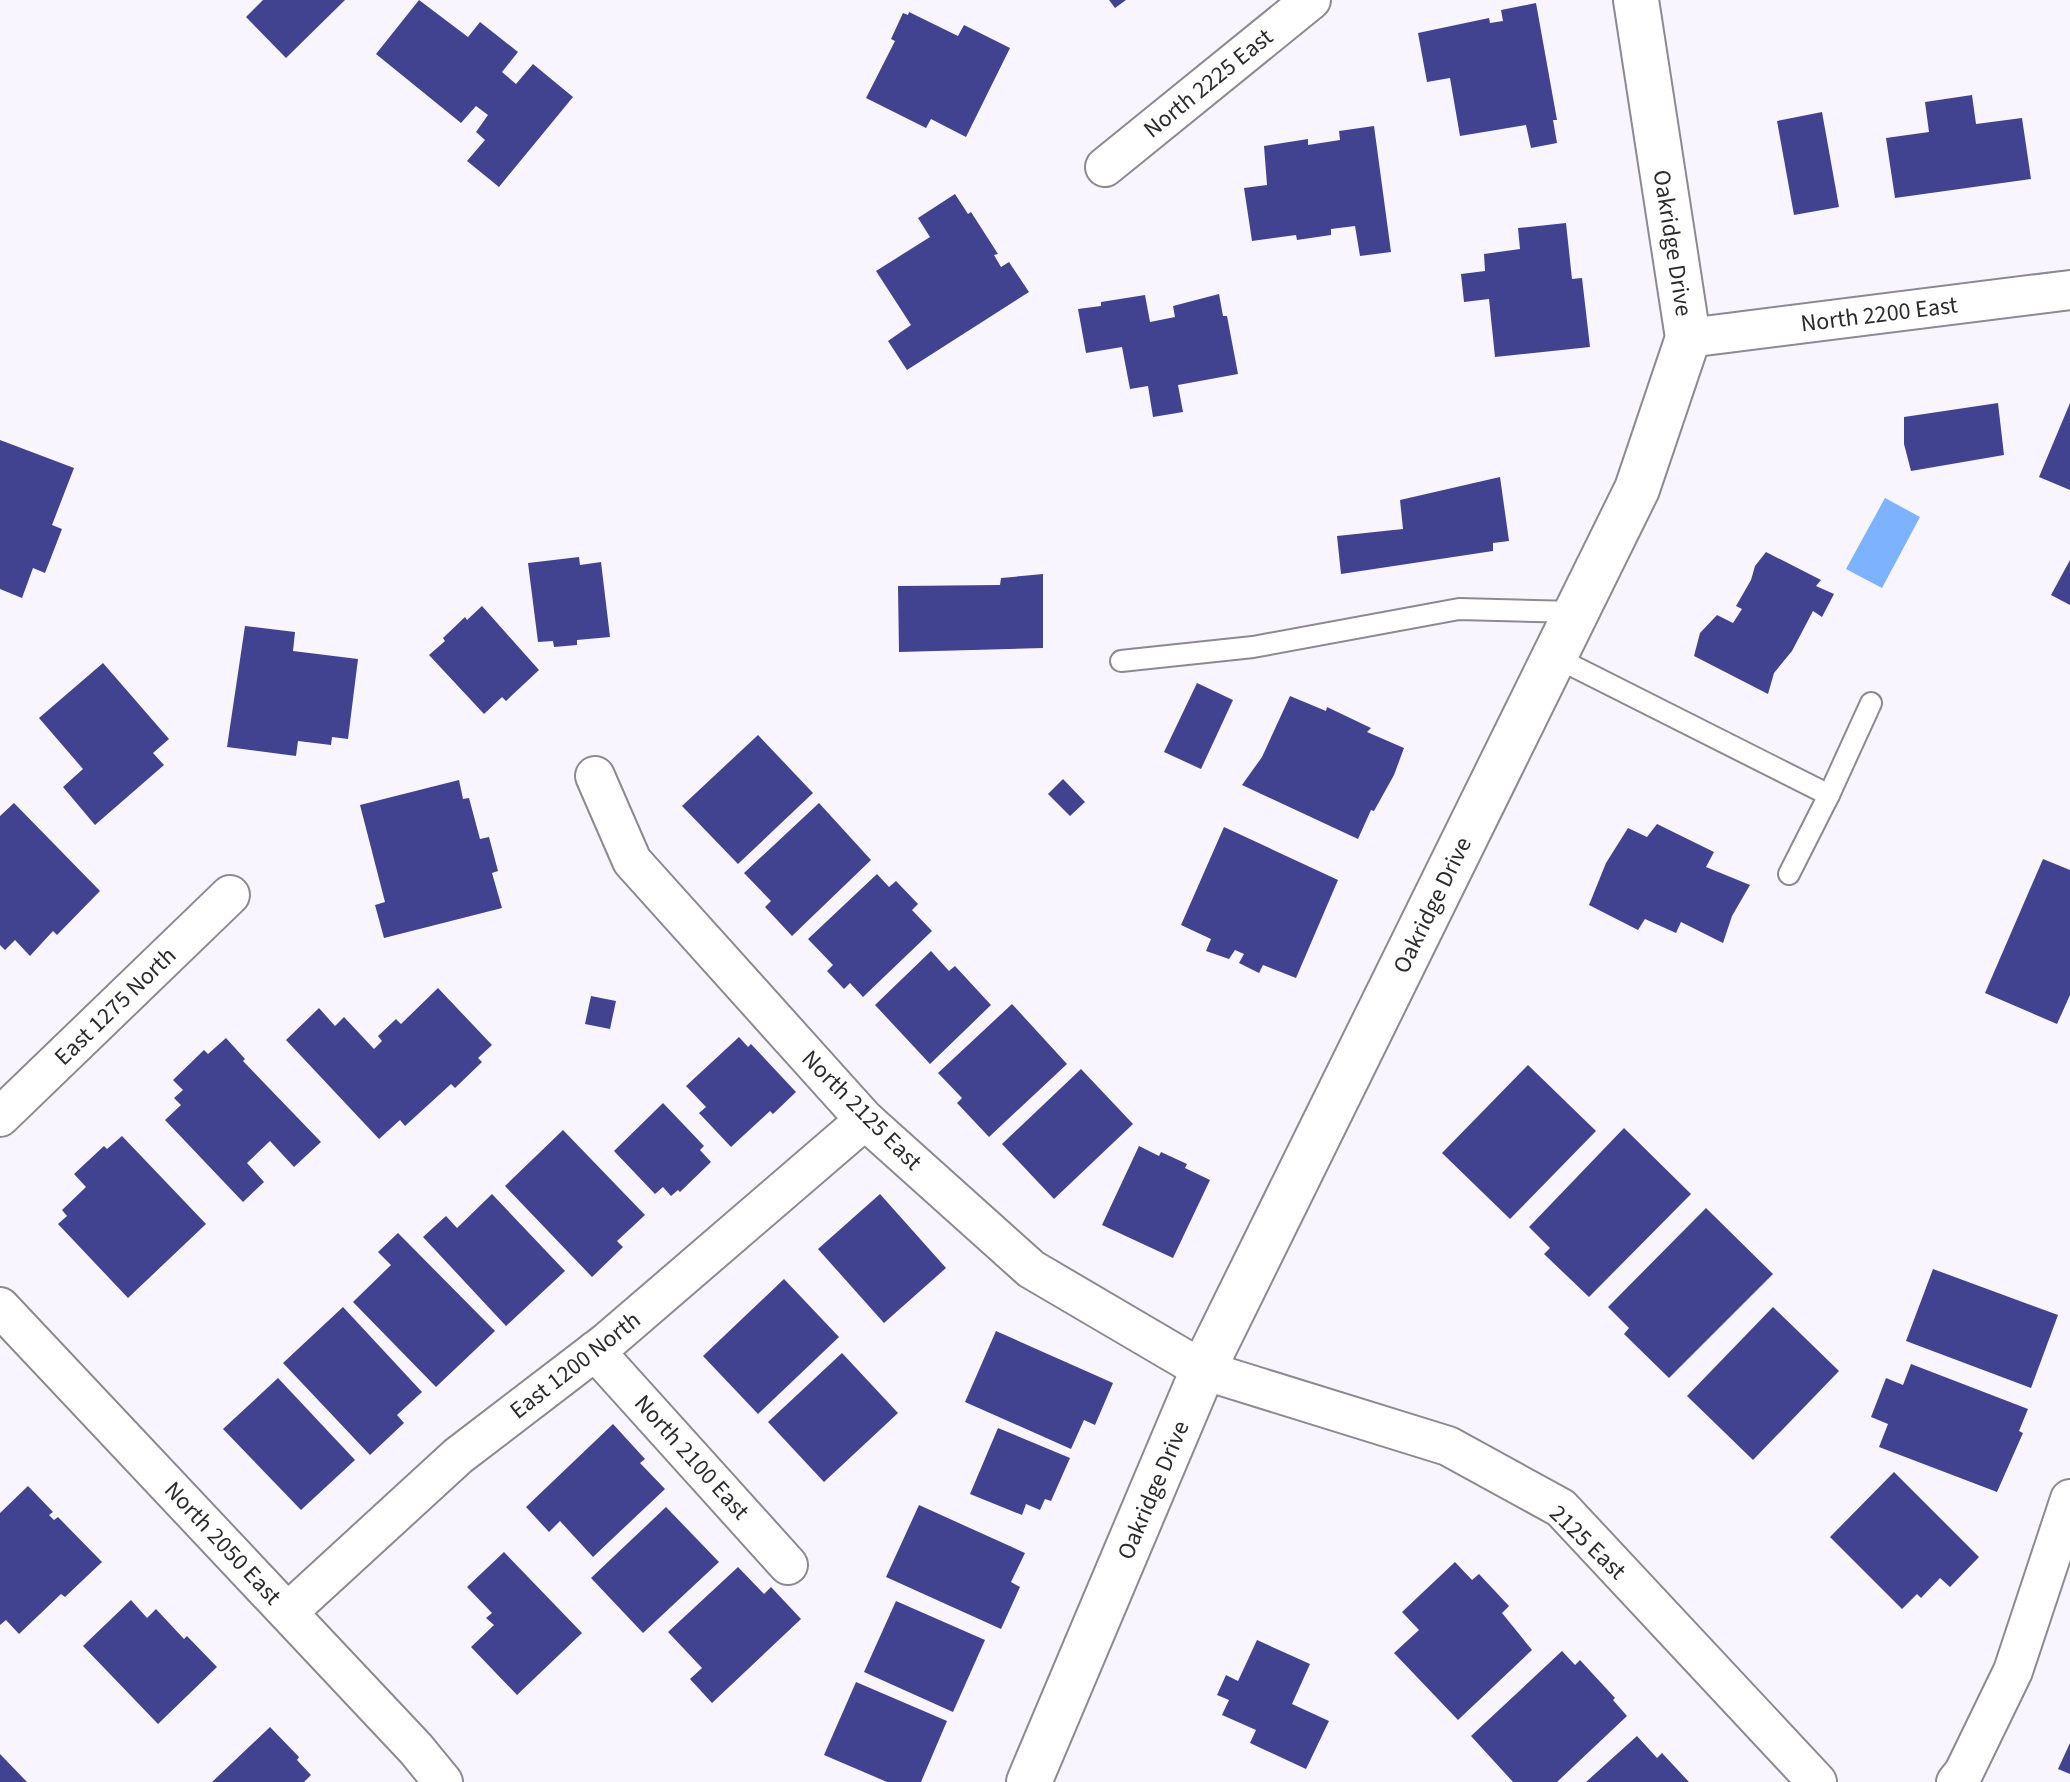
<svg xmlns="http://www.w3.org/2000/svg" width="2070" height="1782" viewBox="0 0 2070 1782" font-family="'Source Sans 3',sans-serif">
	<style>
		.water { fill: #7cb2fe }
		.building { fill: #424390 }
		.lines { fill: none; stroke-linecap: round; stroke-linejoin: round }
		.service-casing { stroke: #8c8991; stroke-width: 24 }
		.minor-casing { stroke: #8c8991; stroke-width: 42 }
		.tertiary-casing { stroke: #8c8991; stroke-width: 48 }
		.service { stroke: #fff; stroke-width: 20 }
		.minor { stroke: #fff; stroke-width: 38 }
		.tertiary { stroke: #fff; stroke-width: 44 }
		.labels { text-anchor: middle; stroke-width: 8; stroke-linejoin: round; paint-order: stroke }
		.street-label { font-size: 24px; fill: #2b2a2d; stroke: #fff }
	</style>
	<rect width="100%" height="100%" fill="#f9f5ff"/>
	<!-- water -->
	<polygon class="water" points="1885,498 1920,517 1882,588 1846,569"/>
	<!-- building -->
	<g class="building">
		<polygon points="263,0 345,0 286,58 246,17"/>
		<polygon points="419,0 468,37 480,22 518,52 502,72 516,84 533,64 573,97 499,187 467,161 485,140 476,132 488,115 476,106 461,123 376,54"/>
		<polygon points="1109,0 1126,0 1115,8"/>
		<polygon points="1536,3 1557,120 1553,120 1557,143 1531,148 1526,125 1460,136 1450,78 1427,82 1418,33 1489,18 1490,23 1503,21 1501,10"/>
		<polygon points="909,12 958,36 964,25 1010,48 966,137 931,119 926,128 866,98 895,41 891,39 903,13 908,15"/>
		<polygon points="1972,95 1976,124 2022,118 2031,179 1895,198 1886,138 1929,132 1925,102"/>
		<polygon points="1822,112 1839,207 1794,215 1777,121"/>
		<polygon points="1374,126 1391,252 1360,256 1355,226 1331,229 1331,235 1297,240 1296,235 1252,241 1244,188 1267,185 1264,146 1308,139 1308,145 1340,140 1339,131"/>
		<polygon points="955,194 968,214 971,212 998,254 994,255 1001,267 1009,262 1029,292 907,370 888,341 911,325 876,271 930,237 918,218"/>
		<polygon points="1566,223 1572,279 1582,278 1590,347 1495,357 1489,299 1464,302 1461,274 1485,271 1484,254 1520,249 1518,228"/>
		<polygon points="1219,294 1223,316 1227,316 1238,374 1178,385 1183,412 1153,417 1148,386 1130,389 1122,347 1086,353 1078,309 1101,306 1101,302 1145,295 1150,322 1175,317 1173,306"/>
		<polygon points="1998,403 2004,455 1911,471 1904,444 1904,417"/>
		<polygon points="2070,403 2070,490 2039,477"/>
		<polygon points="0,440 74,468 52,525 62,529 45,573 33,568 22,598 0,589"/>
		<polygon points="1500,477 1509,541 1493,543 1493,551 1341,574 1337,536 1403,529 1400,500"/>
		<polygon points="1766,552 1821,580 1816,586 1834,594 1822,617 1813,611 1792,651 1774,673 1768,694 1694,656 1700,633 1717,615 1733,623 1742,609 1736,606 1751,580 1755,566"/>
		<polygon points="579,557 580,565 601,562 610,637 577,640 577,645 554,647 553,641 538,642 528,563"/>
		<polygon points="2070,560 2070,605 2051,595"/>
		<polygon points="1043,574 1043,648 899,652 898,586 1000,585 1001,578"/>
		<polygon points="482,606 539,670 506,701 502,697 484,714 429,655 445,641 443,638 465,617 467,620"/>
		<polygon points="245,626 295,632 293,651 358,659 348,739 332,737 331,745 298,741 296,756 227,747"/>
		<polygon points="103,663 169,739 153,753 164,765 95,825 63,787 83,769 39,718"/>
		<polygon points="1197,683 1233,700 1201,769 1164,752"/>
		<polygon points="1290,696 1326,711 1327,707 1371,728 1367,732 1404,748 1394,775 1374,811 1371,810 1358,839 1242,785 1262,757"/>
		<polygon points="758,735 813,793 738,864 682,806"/>
		<polygon points="1063,779 1085,802 1070,816 1048,794"/>
		<polygon points="459,780 463,799 469,798 480,839 489,837 498,871 492,873 502,908 384,938 375,905 385,902 360,805"/>
		<polygon points="14,803 100,891 57,935 53,931 30,956 15,940 5,950 0,945 0,816"/>
		<polygon points="819,803 871,860 792,936 765,907 771,901 744,873"/>
		<polygon points="1657,824 1714,852 1706,867 1750,885 1732,916 1723,943 1681,922 1676,933 1645,919 1638,930 1589,905 1606,863 1628,828 1647,837"/>
		<polygon points="1224,827 1338,880 1296,978 1263,965 1259,973 1239,963 1244,954 1235,950 1229,959 1206,951 1211,939 1181,925"/>
		<polygon points="2043,859 2070,870 2070,995 2057,1024 1985,993"/>
		<polygon points="877,874 889,887 896,881 918,904 912,910 932,931 863,997 850,983 844,989 827,971 833,965 808,939"/>
		<polygon points="931,951 949,971 955,966 991,1005 930,1064 875,1005"/>
		<polygon points="438,988 492,1045 478,1058 482,1062 455,1088 451,1084 405,1126 400,1120 379,1139 286,1040 319,1008 335,1026 344,1017 374,1049 382,1041 378,1036 396,1019 401,1024"/>
		<polygon points="591,996 616,1001 610,1029 585,1024"/>
		<polygon points="1012,1004 1067,1064 989,1137 957,1103 962,1098 938,1073"/>
		<polygon points="739,1037 748,1047 751,1044 796,1092 773,1114 770,1111 731,1147 699,1113 706,1107 686,1086"/>
		<polygon points="226,1038 245,1059 243,1061 321,1142 294,1167 270,1141 247,1163 264,1182 243,1202 165,1120 181,1105 174,1098 183,1090 173,1080 204,1050 208,1054"/>
		<polygon points="1528,1065 1596,1131 1510,1219 1442,1153"/>
		<polygon points="1081,1069 1133,1124 1054,1199 1002,1144"/>
		<polygon points="663,1103 704,1146 700,1150 711,1162 680,1192 678,1190 671,1196 663,1187 655,1194 614,1151"/>
		<polygon points="1624,1128 1691,1194 1589,1297 1544,1254 1550,1248 1529,1227"/>
		<polygon points="563,1130 645,1215 617,1241 623,1247 592,1277 505,1186"/>
		<polygon points="122,1136 206,1224 128,1298 58,1224 67,1216 62,1210 86,1187 74,1174 104,1146 107,1149"/>
		<polygon points="1139,1146 1159,1156 1161,1152 1187,1164 1185,1168 1210,1180 1173,1258 1102,1225"/>
		<polygon points="492,1194 565,1271 506,1326 423,1237 446,1216 457,1228"/>
		<polygon points="880,1194 946,1268 884,1323 818,1249"/>
		<polygon points="1706,1208 1773,1274 1669,1378 1624,1334 1629,1328 1608,1307"/>
		<polygon points="398,1233 495,1331 436,1387 353,1302 391,1265 378,1252"/>
		<polygon points="1933,1269 2058,1315 2031,1388 1906,1341"/>
		<polygon points="784,1279 839,1337 758,1414 703,1356"/>
		<polygon points="343,1307 422,1392 397,1415 404,1423 370,1455 283,1363"/>
		<polygon points="1773,1307 1839,1371 1753,1460 1687,1396"/>
		<polygon points="996,1331 1113,1383 1095,1425 1084,1420 1071,1449 965,1402"/>
		<polygon points="842,1353 898,1413 824,1482 768,1422"/>
		<polygon points="1911,1364 2028,1409 2019,1431 2023,1433 1997,1492 1879,1447 1888,1424 1871,1417 1886,1378 1903,1385"/>
		<polygon points="278,1378 355,1460 301,1510 223,1429"/>
		<polygon points="613,1424 645,1459 640,1463 665,1489 593,1557 560,1521 549,1532 526,1507"/>
		<polygon points="998,1428 1070,1458 1051,1501 1045,1499 1040,1510 1026,1504 1022,1515 970,1494"/>
		<polygon points="1894,1472 1979,1557 1950,1587 1940,1578 1921,1598 1917,1594 1902,1609 1830,1537"/>
		<polygon points="28,1486 53,1512 49,1515 54,1520 58,1517 102,1562 65,1597 61,1594 19,1634 6,1620 0,1625 0,1513"/>
		<polygon points="919,1505 1025,1553 1011,1582 1020,1587 1001,1629 886,1577"/>
		<polygon points="666,1507 719,1562 643,1633 591,1578"/>
		<polygon points="504,1552 582,1633 517,1695 471,1647 494,1625 486,1618 492,1613 467,1587"/>
		<polygon points="1455,1562 1472,1580 1479,1574 1509,1606 1502,1613 1532,1650 1458,1720 1394,1653 1419,1630 1402,1612"/>
		<polygon points="738,1567 764,1594 771,1587 801,1619 712,1703 690,1679 702,1668 668,1632"/>
		<polygon points="131,1600 147,1618 156,1609 184,1639 187,1636 217,1667 158,1724 83,1646"/>
		<polygon points="896,1601 985,1640 953,1712 864,1672"/>
		<polygon points="1257,1640 1310,1664 1292,1704 1329,1721 1306,1769 1250,1743 1256,1730 1222,1715 1229,1700 1217,1695 1226,1675 1238,1681"/>
		<polygon points="1562,1651 1575,1665 1580,1660 1615,1698 1613,1700 1627,1716 1557,1782 1513,1782 1471,1736"/>
		<polygon points="856,1682 947,1721 921,1782 887,1782 824,1755"/>
		<polygon points="270,1727 299,1757 297,1760 311,1775 304,1782 212,1782"/>
		<polygon points="1637,1736 1657,1758 1662,1753 1689,1782 1586,1782"/>
		<polygon points="2070,1743 2070,1774 2058,1769"/>
		<polygon points="0,1754 27,1782 0,1782"/>
	</g>
	<g class="lines">
		<defs>
			<g id="service">
				<polyline points="1555,657 1829,795 1871,703"/>
				<polyline points="1121,661 1253,647 1459,609 1576,612"/>
				<polyline points="1789,874 1829,795"/>
			</g>
			<g id="minor">
				<polyline points="1105,167 1311,0"/>
				<polyline points="1688,338 2070,290"/>
				<polyline points="595,776 632,861 865,1120 1031,1269 1203,1370 1448,1446 1561,1508 1817,1782"/>
				<polyline points="0,1117 230,895"/>
				<polyline points="0,1307 416,1749 443,1782"/>
				<polyline points="595,1351 788,1565"/>
				<polyline points="288,1612 458,1456 607,1342 865,1120"/>
				<polyline points="1956,1782 1964,1772 2013,1671 2070,1499"/>
			</g>
			<polyline id="tertiary" points="1029,1782 1203,1370 1637,489 1688,338 1636,0"/>
		</defs>
		<!-- service casing -->
		<use href="#service" class="service-casing"/>
		<!-- minor casing -->
		<use href="#minor" class="minor-casing"/>
		<!-- tertiary casing -->
		<use href="#tertiary" class="tertiary-casing"/>
		<!-- service -->
		<use href="#service" class="service"/>
		<!-- minor -->
		<use href="#minor" class="minor"/>
		<!-- tertiary -->
		<use href="#tertiary" class="tertiary"/>
	</g>
	<g class="labels">
		<!-- street labels -->
		<g class="street-label">
			<text transform="translate(1208 83) rotate(-39)" y="8">North 2225 East</text>
			<text transform="translate(1673 243) rotate(81)" y="8">Oakridge Drive</text>
			<text transform="translate(1879 314) rotate(-7)" y="8">North 2200 East</text>
			<text transform="translate(1432 905) rotate(-64)" y="8">Oakridge Drive</text>
			<text transform="translate(115 1006) rotate(-44)" y="8">East 1275 North</text>
			<text transform="translate(862 1110) rotate(45)" y="8">North 2125 East</text>
			<text transform="translate(575 1365) rotate(-38)" y="8">East 1200 North</text>
			<text transform="translate(692 1457) rotate(48)" y="8">North 2100 East</text>
			<text transform="translate(1153 1490) rotate(-67)" y="8">Oakridge Drive</text>
			<text transform="translate(1588 1542) rotate(44)" y="8">2125 East</text>
			<text transform="translate(223 1543) rotate(47)" y="8">North 2050 East</text>
		</g>
	</g>
</svg>
